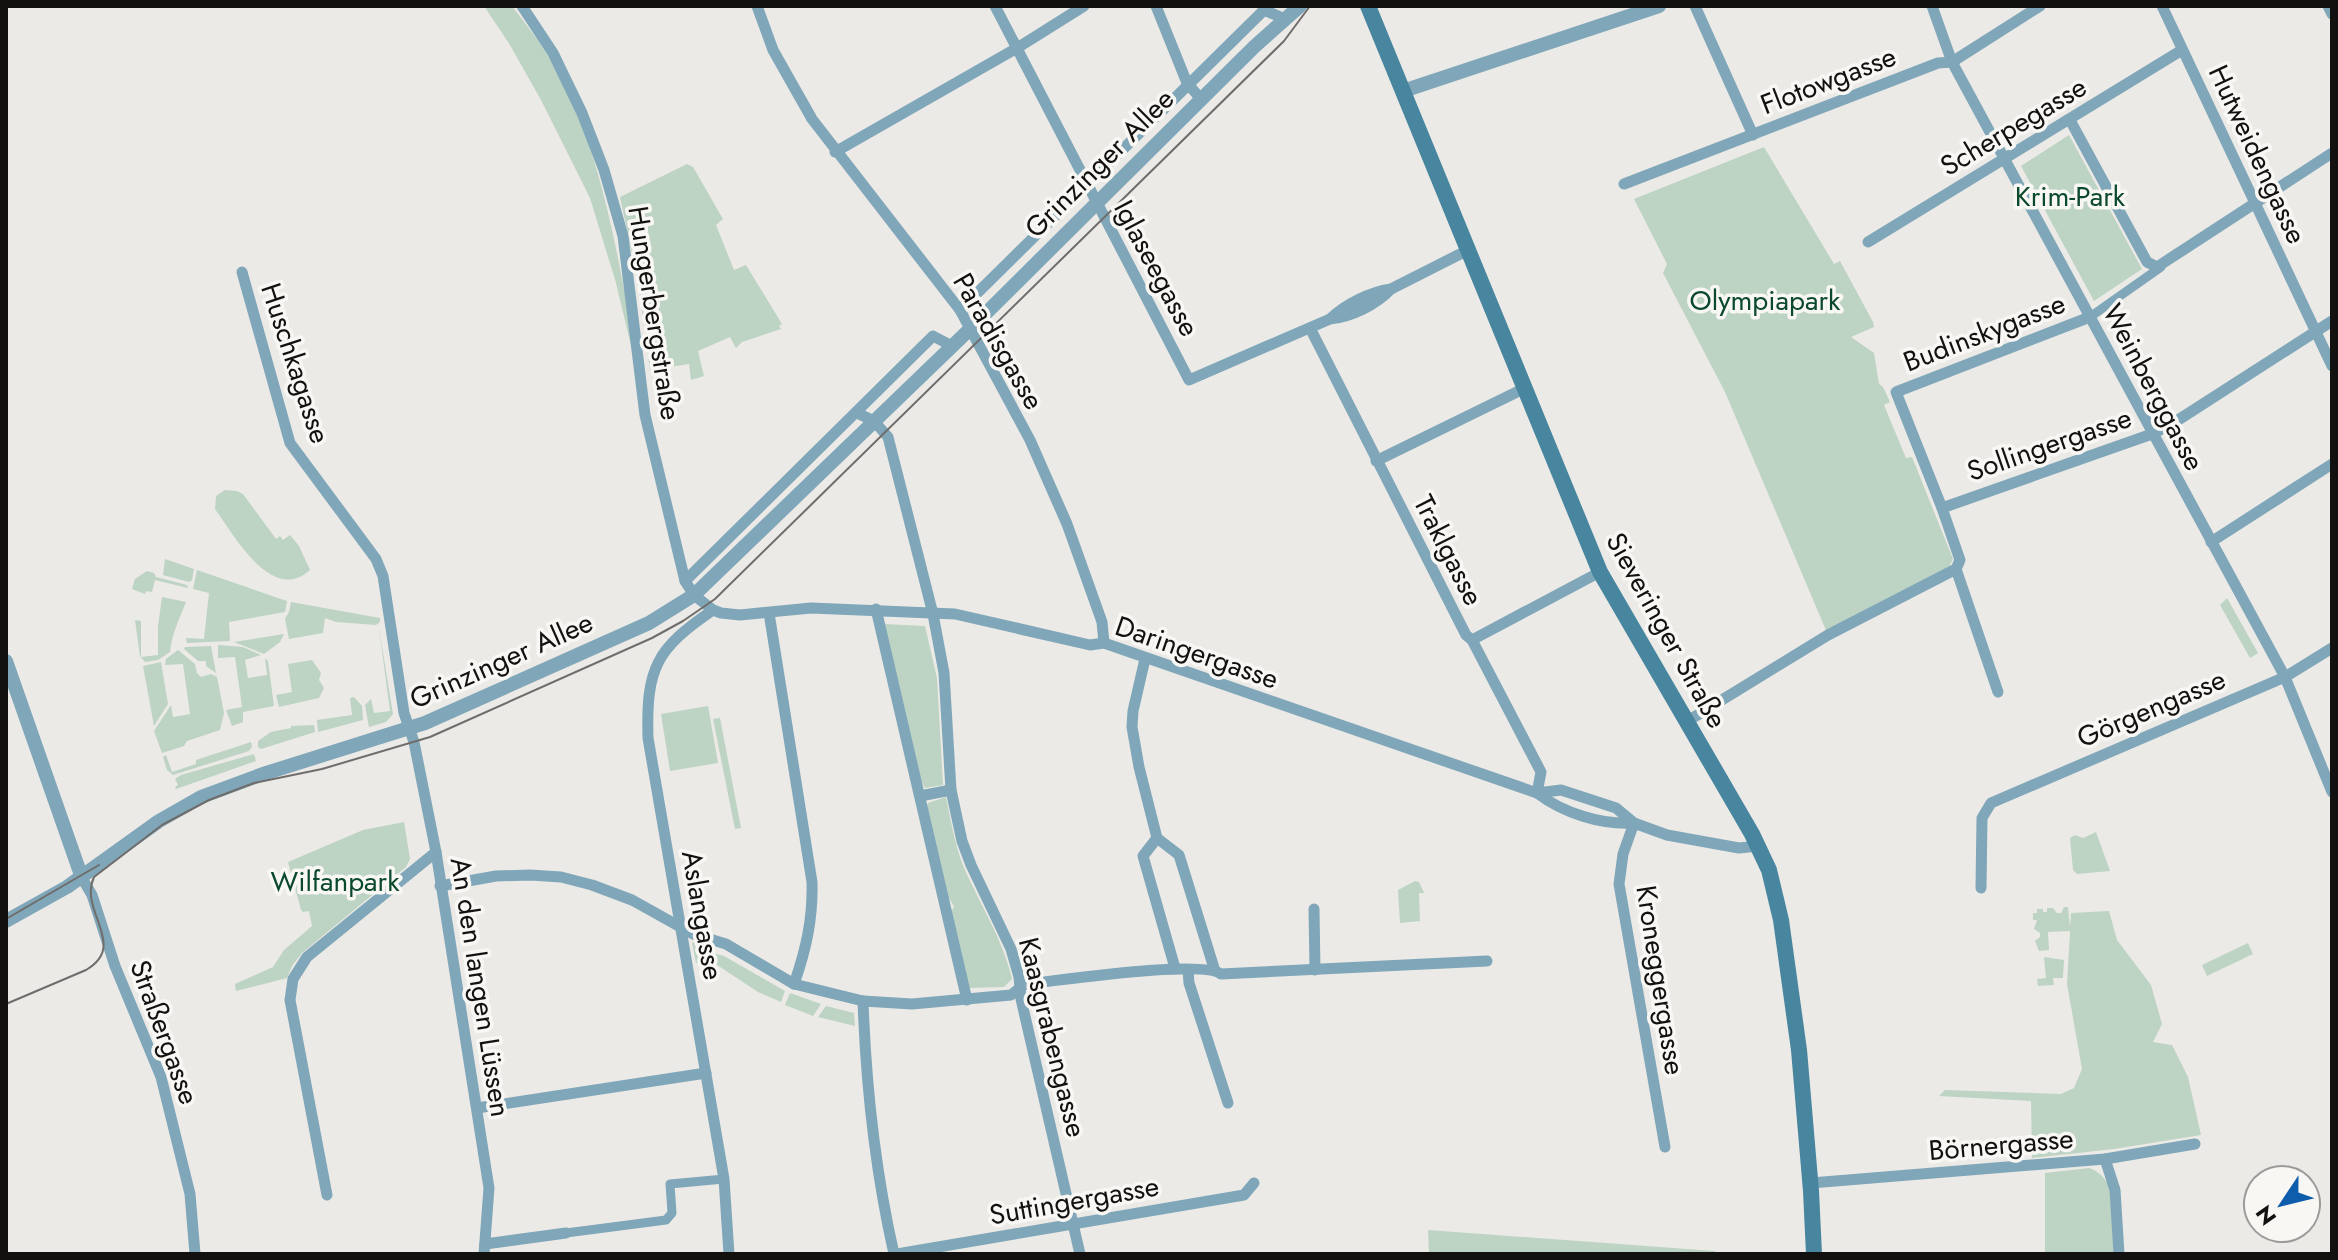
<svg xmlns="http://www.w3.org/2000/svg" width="2338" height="1260" viewBox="0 0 2338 1260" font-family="Jost,sans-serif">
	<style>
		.green { fill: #bdd3c4 }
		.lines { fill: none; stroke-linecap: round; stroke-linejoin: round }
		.pedestrian { stroke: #80a7b9; stroke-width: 9 }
		.minor { stroke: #80a7b9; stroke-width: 11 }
		.tertiary { stroke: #80a7b9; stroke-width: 14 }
		.secondary { stroke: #4886a0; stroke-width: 16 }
		.tram { stroke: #6f6d6b; stroke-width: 2 }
		.labels { text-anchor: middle; stroke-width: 7; stroke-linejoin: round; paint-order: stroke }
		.street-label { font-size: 28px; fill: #121110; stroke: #f9f7f4 }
		.park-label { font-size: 28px; fill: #0a492b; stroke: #f9f7f4 }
	</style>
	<rect width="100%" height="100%" fill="#eceae6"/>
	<!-- green -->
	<g class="green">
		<path d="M484,6H512C523,21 535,35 545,51C600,136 617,252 635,350H632L616,283L590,198L541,100L510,45Z"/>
		<polygon points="2069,135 2142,269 2094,301 2021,166"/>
		<polygon points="1764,147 1834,264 1840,261 1873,322 1874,327 1851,337 1874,353 1879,384 1883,387 1890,402 1884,405 1906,458 1912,457 1953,559 1950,565 1953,571 1828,635 1725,392 1663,273 1667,264 1634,199"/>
		<polygon points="687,164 693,167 723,219 716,225 734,270 746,265 782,324 779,326 781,329 742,342 736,348 730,337 698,351 704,376 691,380 689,364 650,370 638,282 620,197"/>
		<path d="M225,490L237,491L243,494L276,539L280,536L283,540L290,535L299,546L310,570C272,605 234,535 215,509L216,496Z"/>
		<polygon points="165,559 194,569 192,580 189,582 163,575"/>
		<polygon points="197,570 287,601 285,612 229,622 230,641 187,643 186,638 204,639 209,593 193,589"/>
		<polygon points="147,571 154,573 156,577 187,585 188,588 155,580 152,592 146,591 145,594 132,589 135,579"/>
		<path d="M162,597L186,602C179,620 172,633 170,652L158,660L145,662L140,656L135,620L141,621V657L158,655V626Z"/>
		<polygon points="2227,598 2258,653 2250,658 2220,605"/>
		<polygon points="291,602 380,618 380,622 376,625 336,622 325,618 323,633 289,639 285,619 289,612"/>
		<polygon points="884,624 925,626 937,678 943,785 925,788 921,780"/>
		<polygon points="379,628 393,714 386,722 369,727 365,705 371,699 374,713 390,711"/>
		<polygon points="284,634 280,642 264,654 234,642"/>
		<polygon points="218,645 243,647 261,655 245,660 248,678 267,675 265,658 268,661 274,706 243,712 243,722 232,726 226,710 242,707 235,657 218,658"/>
		<polygon points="211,646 216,673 206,666 206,661 198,661 184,649 185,647"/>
		<polygon points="178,650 195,664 197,673 201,677 211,674 217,677 224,713 220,730 187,741 184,746 162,753 154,731 171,705 173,717 190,714 183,664 165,665 166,659"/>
		<polygon points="312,660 321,673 319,680 324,688 319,698 279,707 276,695 292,692 288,664"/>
		<polygon points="161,662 168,704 154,726 143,666"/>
		<polygon points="354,697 362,706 363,720 318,732 317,720 352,715 350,698"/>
		<polygon points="708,706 718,763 670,771 661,714"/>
		<polygon points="720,718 741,828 735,829 713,719"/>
		<polygon points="314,725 315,732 261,749 258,747 258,741 271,732 291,728 291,726"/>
		<polygon points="251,742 252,747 249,751 173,775 167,770 163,757 166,755 172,772 196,764 196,760"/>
		<polygon points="254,754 256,761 176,789 175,787 178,785 175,779 181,775"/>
		<path d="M946,797C951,821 955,847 965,870C981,906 1003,940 1012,979L1004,987L969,988L951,913L954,906L948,897L927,806L928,803Z"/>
		<polygon points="404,822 410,859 406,867 302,953 292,966 287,978 236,991 235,984 273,967 284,950 312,926 309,911 303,912 301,910 288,862 363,830"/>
		<polygon points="2096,832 2110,871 2077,874 2073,870 2070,838 2075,835 2083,838"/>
		<polygon points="1415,881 1419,882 1424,893 1419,893 1420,921 1400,923 1398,890"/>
		<polygon points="2064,907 2068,907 2070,927 2071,913 2109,911 2117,940 2151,985 2162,1024 2153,1042 2172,1045 2188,1077 2201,1135 2114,1149 2032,1158 2031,1101 1939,1096 1945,1090 2061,1094 2074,1088 2082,1069 2067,984 2070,931 2048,932 2049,950 2039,951 2035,941 2040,937 2040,933 2034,929 2037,920 2033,920 2033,913 2037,913 2037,909 2043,909 2043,912 2047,912 2047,908 2053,908 2057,913 2061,913"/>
		<polygon points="697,941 712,943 712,953 724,956 785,991 781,1002 758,992 711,961 696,963 692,943"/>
		<polygon points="2248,943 2253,954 2207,976 2202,965"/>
		<polygon points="2044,957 2064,960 2063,978 2053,978 2054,985 2038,986 2037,979 2046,978"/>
		<polygon points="790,993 821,1004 813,1016 785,1005"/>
		<polygon points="826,1006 854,1013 855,1026 818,1017"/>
		<path d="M2089,1168C2121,1178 2114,1226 2116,1254H2045V1173Z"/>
		<polygon points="1428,1230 1715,1251 1716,1254 1429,1254"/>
	</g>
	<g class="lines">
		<!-- pedestrian -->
		<g class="pedestrian">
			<polyline points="2090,317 2161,267"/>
			<polyline points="566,1233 666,1220 672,1213 670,1184 724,1179"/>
		</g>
		<!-- minor -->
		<g class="minor">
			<path d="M522,6L553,53L582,113L604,170L623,236L645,415L685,581L694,595L713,610L721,613L740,615L811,608L955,614L1090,645L1104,643L1537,793C1563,813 1601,825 1634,823"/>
			<polyline points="757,6 773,50 812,119 960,310 1030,440 1067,524 1102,622 1104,643"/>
			<path d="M995,6L1189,380L1330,319C1351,317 1376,305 1391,289"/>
			<polyline points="1156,6 1187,83 1201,99"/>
			<polyline points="1695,6 1753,135"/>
			<polyline points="1932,6 1952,62 2285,677 2332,792"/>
			<polyline points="2162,6 2332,366"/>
			<polyline points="2328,6 2332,14"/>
			<polyline points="2070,120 2147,262 2157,267 2332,153"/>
			<polyline points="835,152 1017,48 1084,6"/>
			<polyline points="1624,184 1938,63 1952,62 2040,6"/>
			<polyline points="1868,242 2182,50"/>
			<polyline points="242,272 290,443 376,559 383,576 404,713 414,742 436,852 489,1188 484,1254"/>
			<polyline points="960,310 1260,14 1264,10 1285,19"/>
			<path d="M1330,319C1346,304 1370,292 1391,289L1468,250"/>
			<polyline points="1310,328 1466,635 1472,640 1541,772 1537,793"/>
			<polyline points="857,413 874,421 888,437 933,614 944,673 951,790 962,841 971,865 1011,949 1019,977 1021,999 1080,1254"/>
			<polyline points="1376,461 1525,388"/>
			<polyline points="1942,508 2152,434 2175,422 2332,321"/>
			<polyline points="2211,542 2332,464"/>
			<polyline points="1956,569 1998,692"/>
			<polyline points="685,581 933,336 952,346"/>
			<polyline points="876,609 967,1000"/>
			<path d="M713,610C656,649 646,668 648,738L724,1179L729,1254"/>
			<path d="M769,613L812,882C813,919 806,950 794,984"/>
			<polyline points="1472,640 1600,572"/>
			<polyline points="1145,659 1133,711 1132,727 1139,767 1157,838 1179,855 1214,968"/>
			<polyline points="1686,722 1828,635 1956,569 1960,560 1942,508 1896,392 2090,317"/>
			<polyline points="1537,793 1561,790 1616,808 1634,823 1667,835 1739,848 1759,846"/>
			<polyline points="920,796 951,790"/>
			<polyline points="1634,823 1623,854 1619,884 1665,1147"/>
			<polyline points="1157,838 1143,856 1175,968"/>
			<polyline points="82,878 92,895 115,966 161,1077 190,1194 195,1254"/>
			<path d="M440,886L496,876L530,875L561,877L592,885L632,900L693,934L726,944L794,984L863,1001L912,1004L1011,995L1025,984C1057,981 1203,959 1221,974L1487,961"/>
			<polyline points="1981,888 1982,818 1991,803 2285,677 2332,648"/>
			<polyline points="1314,909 1315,970"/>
			<polyline points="1188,970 1189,983 1228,1103"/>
			<path d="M863,1001C866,1087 875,1170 894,1254"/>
			<polyline points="477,1108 706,1073"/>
			<polyline points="2105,1159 2115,1190 2119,1254"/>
			<polyline points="1811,1183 2105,1159 2195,1144"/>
			<polyline points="327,1195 290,1000 293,979 307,957 436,852"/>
			<polyline points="485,1244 566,1233"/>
			<polyline points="897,1254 1244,1195 1254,1183"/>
		</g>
		<!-- tertiary -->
		<g class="tertiary">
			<polyline points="1403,91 1659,6"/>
			<polyline points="6,661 82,878"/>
			<polyline points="6,921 67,887 159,821 201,797 263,774 425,723 649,623 694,595 969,330 1254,47 1300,6"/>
		</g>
		<!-- secondary -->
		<polyline class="secondary" points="1368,6 1600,572 1752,834 1769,870 1781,920 1799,1050 1811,1191 1814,1254"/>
		<!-- tram -->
		<g class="tram">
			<polyline points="6,919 99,865"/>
			<path d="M6,1004L86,970C129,945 78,911 94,877L162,825L209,800L254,783L322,769L430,737L652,638L683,621L715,599L1284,41L1310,6"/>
		</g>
	</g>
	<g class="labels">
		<!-- street labels -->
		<g class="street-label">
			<text transform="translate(1828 80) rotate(-21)" y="10">Flotowgasse</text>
			<text transform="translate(2013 126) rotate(-31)" y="10">Scherpegasse</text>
			<text transform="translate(2258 154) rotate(65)" y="10">Hutweidengasse</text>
			<text transform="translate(1099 163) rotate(-45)" y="10">Grinzinger Allee</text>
			<text transform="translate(1157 268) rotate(62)" y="10">Iglaseegasse</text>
			<text transform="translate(655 313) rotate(81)" y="10">Hungerbergstraße</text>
			<text transform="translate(1984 332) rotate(-21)" y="10">Budinskygasse</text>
			<text transform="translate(999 341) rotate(60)" y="10">Paradisgasse</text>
			<text transform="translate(296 363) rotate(72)" y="10">Huschkagasse</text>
			<text transform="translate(2154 387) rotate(62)" y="10">Weinberggasse</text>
			<text transform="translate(2049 444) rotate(-19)" y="10">Sollingergasse</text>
			<text transform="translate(1449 550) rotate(63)" y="10">Traklgasse</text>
			<text transform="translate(1667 630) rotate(61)" y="10">Sieveringer Straße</text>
			<text transform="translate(1197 652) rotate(19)" y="10">Daringergasse</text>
			<text transform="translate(501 660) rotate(-24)" y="10">Grinzinger Allee</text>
			<text transform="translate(2151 708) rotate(-23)" y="10">Görgengasse</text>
			<text transform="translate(703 915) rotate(80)" y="10">Aslangasse</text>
			<text transform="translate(1661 980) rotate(81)" y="10">Kroneggergasse</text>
			<text transform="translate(481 987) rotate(81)" y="10">An den langen Lüssen</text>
			<text transform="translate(165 1032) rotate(70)" y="10">Straßergasse</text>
			<text transform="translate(1053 1037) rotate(76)" y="10">Kaasgrabengasse</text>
			<text transform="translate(2001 1144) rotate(-5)" y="10">Börnergasse</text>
			<text transform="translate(1074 1200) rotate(-10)" y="10">Suttingergasse</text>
		</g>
		<!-- park labels -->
		<g class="park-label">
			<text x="2070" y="206">Krim-Park</text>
			<text x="1765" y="310">Olympiapark</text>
			<text x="335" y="891">Wilfanpark</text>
		</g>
	</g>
	<!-- border -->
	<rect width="2338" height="1260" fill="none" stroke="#121110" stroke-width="16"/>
	<!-- north arrow -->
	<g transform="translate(2282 1204) rotate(235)"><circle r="38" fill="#f9f7f4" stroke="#9d9b99" stroke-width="2"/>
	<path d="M0-6L14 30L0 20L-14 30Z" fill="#0e5dac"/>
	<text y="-12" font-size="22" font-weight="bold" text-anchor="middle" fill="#121110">N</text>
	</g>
</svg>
